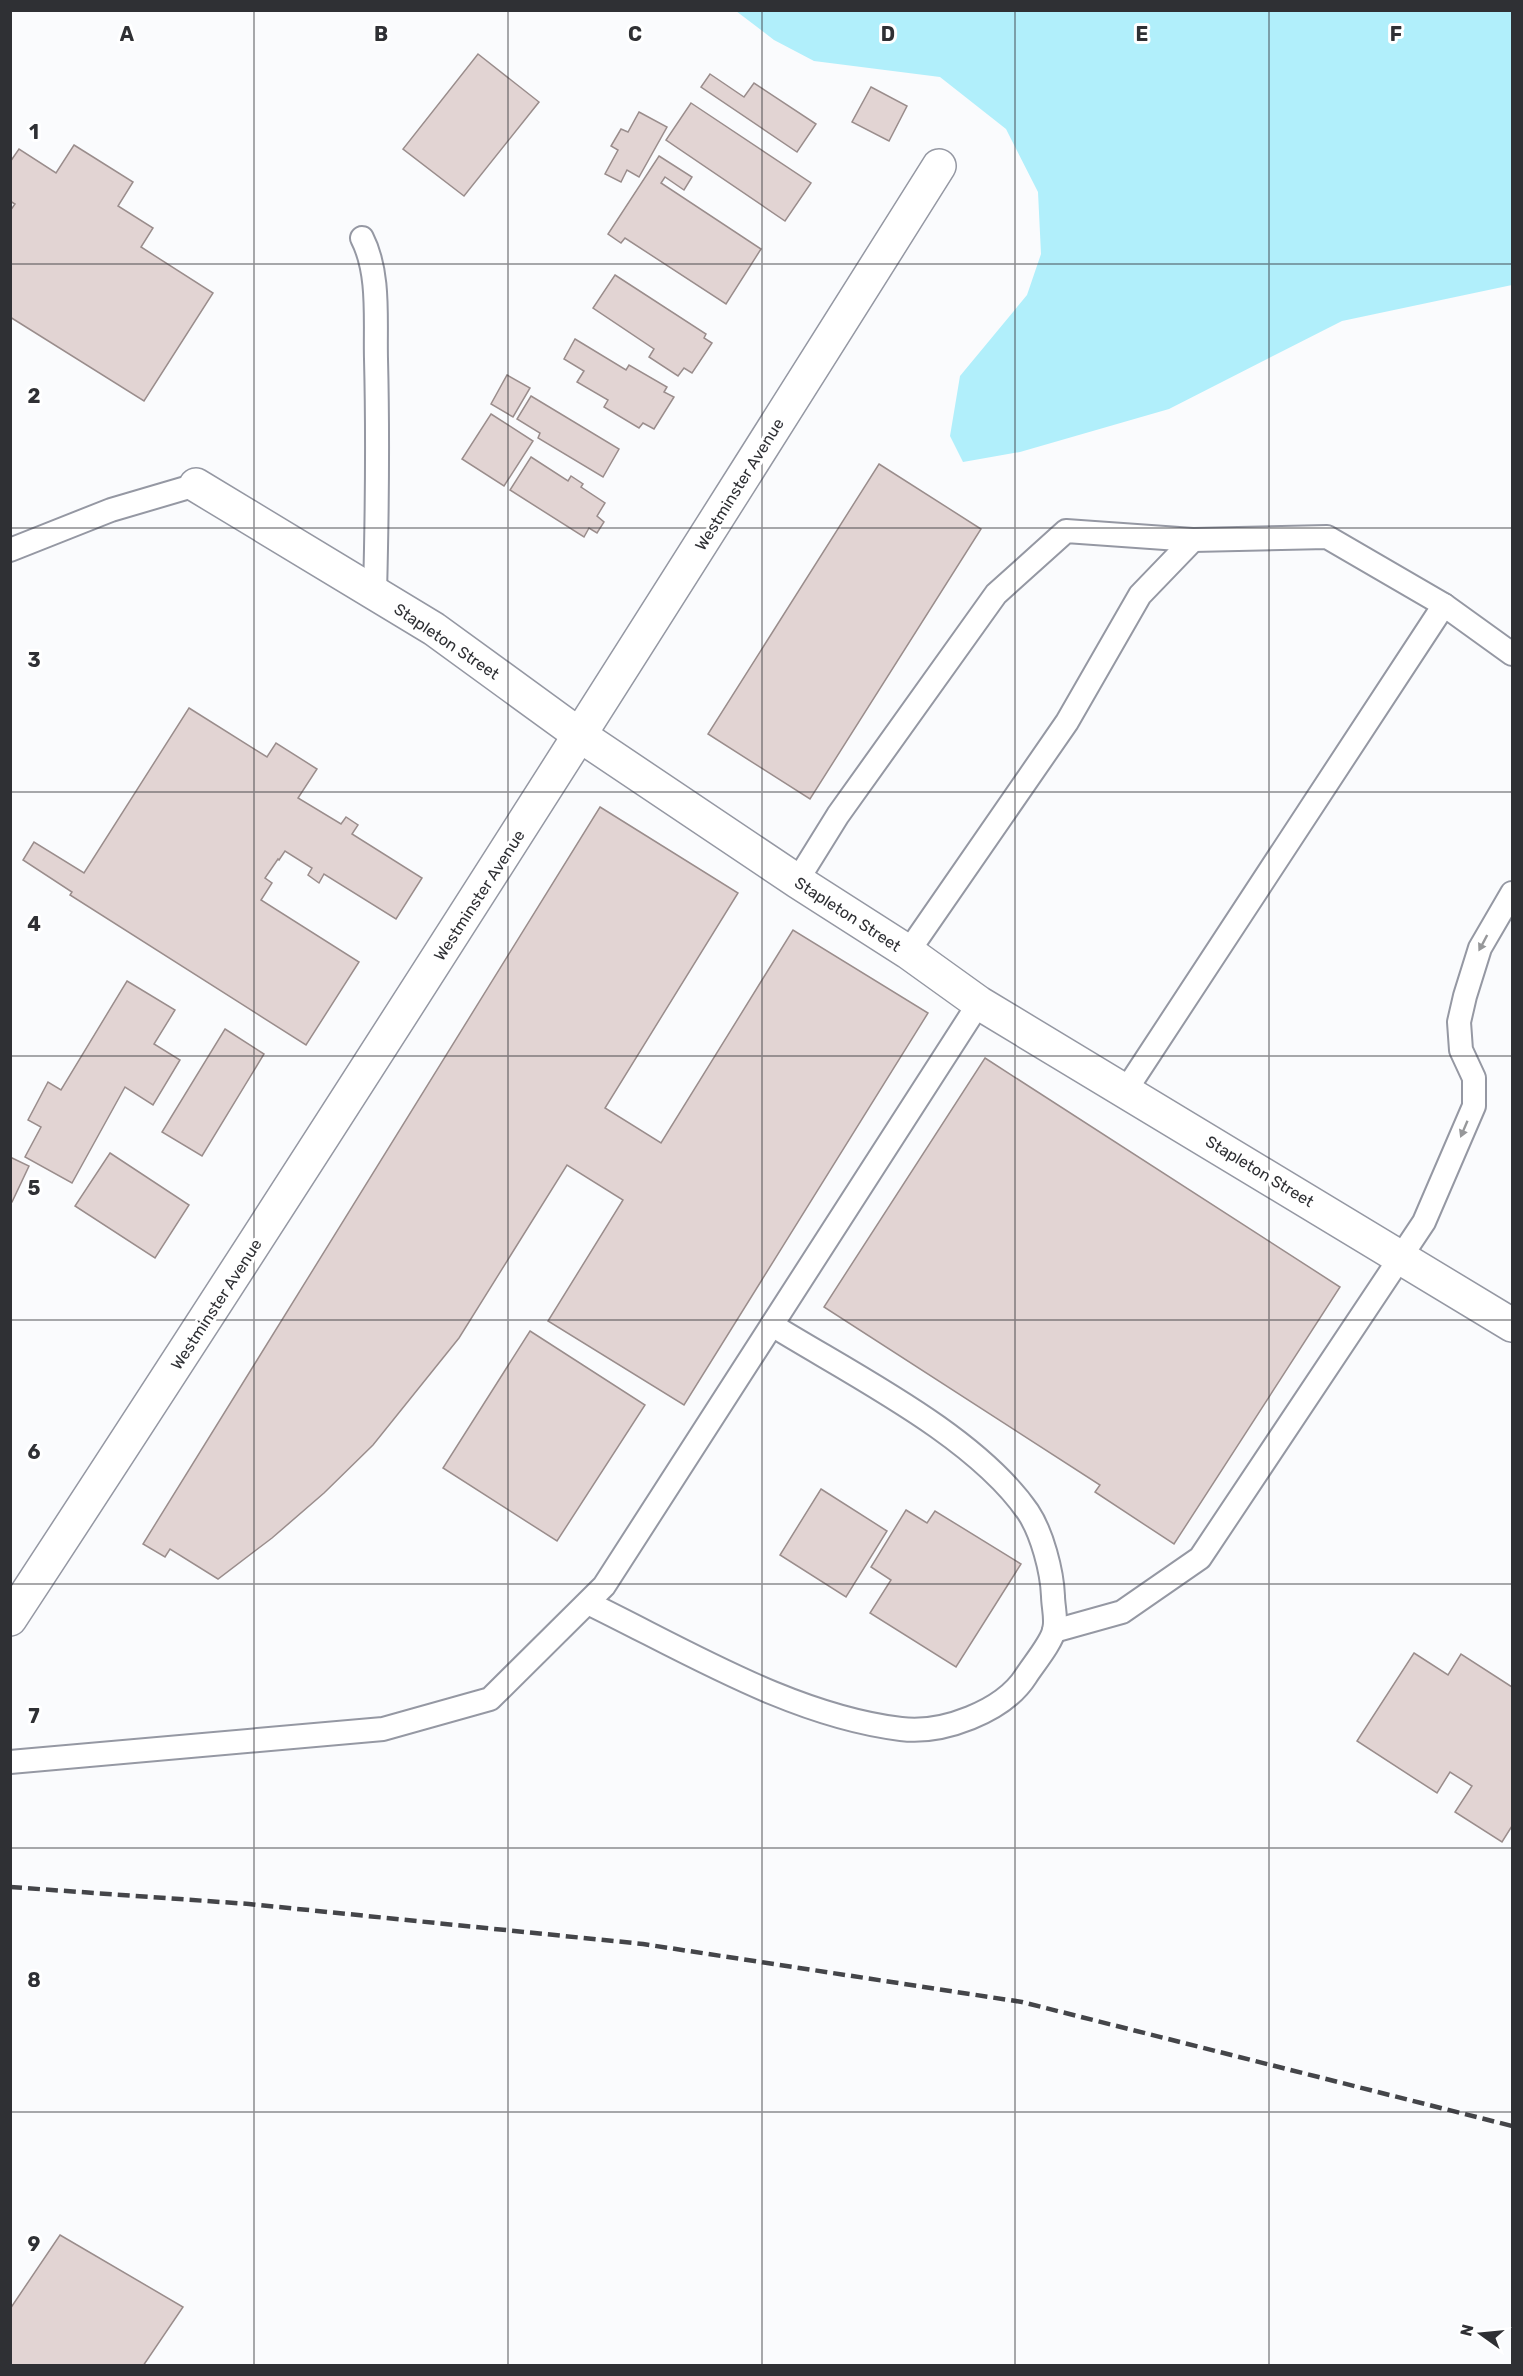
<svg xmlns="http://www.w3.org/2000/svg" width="1523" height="2376" viewBox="0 0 1523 2376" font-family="Rubik,sans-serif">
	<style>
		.water { fill: #b1effb }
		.building { fill: #e2d4d3; stroke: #9a8d8c; stroke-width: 1.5 }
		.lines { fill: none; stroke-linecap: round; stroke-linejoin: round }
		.service-casing { stroke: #9598a3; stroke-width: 26 }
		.minor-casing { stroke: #9598a3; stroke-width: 36 }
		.service { stroke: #fff; stroke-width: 22 }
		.minor { stroke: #fff; stroke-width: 33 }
		.rail { stroke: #444549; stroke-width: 4.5; stroke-dasharray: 12 6; stroke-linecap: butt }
		.oneway { fill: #97989a }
		.grid { fill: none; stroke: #2f3034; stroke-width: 1.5; stroke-opacity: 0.55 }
		.labels { text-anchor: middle; stroke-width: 6; stroke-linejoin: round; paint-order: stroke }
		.street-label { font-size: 16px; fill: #2f3034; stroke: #fff }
		.grid-label { font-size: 20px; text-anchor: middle; font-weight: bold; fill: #2f3034; stroke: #fff; stroke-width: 6; stroke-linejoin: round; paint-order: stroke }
	</style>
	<rect width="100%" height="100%" fill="#fafbfd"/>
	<!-- water -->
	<polygon class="water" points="736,11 1512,11 1512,285 1342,321 1169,409 1020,452 963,462 950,436 960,376 1027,295 1041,254 1038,192 1006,129 940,77 814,61 774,40"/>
	<!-- building -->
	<g class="building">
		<polygon points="478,54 539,102 464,196 403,149"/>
		<polygon points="710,74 744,97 754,83 816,124 797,152 701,87"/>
		<polygon points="871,87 907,106 889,141 852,122"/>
		<polygon points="691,103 811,183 785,221 666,140"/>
		<polygon points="639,112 667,127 639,177 627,170 621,182 605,174 618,150 611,146 621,129 628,132"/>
		<polygon points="74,145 133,182 118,206 153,228 141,247 213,293 144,401 10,317 10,211 15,204 10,201 10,162 19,149 56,173"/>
		<polygon points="659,156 692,177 684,190 665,177 661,183 761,249 726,304 625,238 621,243 608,234"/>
		<polygon points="615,275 706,334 704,338 712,343 692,373 684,368 678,376 649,357 654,349 593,308"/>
		<polygon points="575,339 626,370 629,365 667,387 664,392 674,397 654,429 643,423 639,428 604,407 608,400 577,382 584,371 564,359"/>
		<polygon points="507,375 530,388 513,417 491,404"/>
		<polygon points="531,396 619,449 603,477 538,438 540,433 517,419"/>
		<polygon points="491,414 533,441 504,486 462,459"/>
		<polygon points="531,457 568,481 571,476 583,484 581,487 605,503 597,516 604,522 597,533 589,528 584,537 510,490"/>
		<polygon points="879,464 981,529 810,799 708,734"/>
		<polygon points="189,708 267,757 276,743 317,769 298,798 341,824 346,817 358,825 352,834 422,878 396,919 324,874 319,883 308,875 312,868 285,851 279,860 278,859 265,878 272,883 261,900 359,962 306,1045 70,895 72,892 23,860 34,842 84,873"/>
		<polygon points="600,807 738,893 605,1108 661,1143 793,930 928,1013 684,1405 548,1321 623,1200 567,1165 459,1338 373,1445 324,1493 272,1538 218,1579 170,1549 165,1557 143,1544"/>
		<polygon points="127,981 175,1010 154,1044 180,1060 153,1105 125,1087 72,1183 25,1157 41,1127 28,1120 48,1082 61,1090"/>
		<polygon points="225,1029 264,1054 202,1156 162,1132"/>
		<polygon points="985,1058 1340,1287 1174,1544 1095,1492 1100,1485 824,1307"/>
		<polygon points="110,1153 189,1205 155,1258 75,1206"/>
		<polygon points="10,1157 29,1166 12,1202 10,1202"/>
		<polygon points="530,1331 645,1405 557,1541 443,1468"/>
		<polygon points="821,1489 887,1531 846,1597 780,1555"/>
		<polygon points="906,1510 927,1523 935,1511 1021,1564 956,1667 870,1613 891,1580 871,1567"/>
		<polygon points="1414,1653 1448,1675 1461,1654 1512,1687 1512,1826 1502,1842 1455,1812 1472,1786 1450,1772 1437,1793 1357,1741"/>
		<polygon points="60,2235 183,2307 143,2366 10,2366 10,2309"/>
	</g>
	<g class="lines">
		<defs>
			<g id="service">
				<path d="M362,238C380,273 375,320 376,359C378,437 377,515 375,593"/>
				<polyline points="10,550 111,510 196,485"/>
				<polyline points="797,881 838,815 996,594 1066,531 1193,540 1327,537 1444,605 1512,654"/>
				<polyline points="908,952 1067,722 1140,595 1193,540"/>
				<polyline points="1126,1090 1444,605"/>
				<path d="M588,1603C685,1650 792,1716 901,1729C942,1734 1003,1712 1026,1676C1033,1665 1052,1642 1054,1630C1057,1620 1053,1606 1053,1596C1052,1571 1042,1533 1028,1512C975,1435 851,1374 772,1325"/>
				<polyline points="1054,1631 1122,1612 1200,1558 1424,1222 1474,1106 1474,1078 1461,1050 1459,1022 1465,996 1480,948 1512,893"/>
				<polyline points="10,1762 383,1729 490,1699 604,1586 979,1003"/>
			</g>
			<g id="minor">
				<polyline points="196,485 434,629 581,736 797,881 908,952 979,1003 1512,1325"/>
				<path d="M10,1619C325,1138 633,653 939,166"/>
			</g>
		</defs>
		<!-- service casing -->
		<use href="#service" class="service-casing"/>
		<!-- minor casing -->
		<use href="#minor" class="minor-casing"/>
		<!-- service -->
		<use href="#service" class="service"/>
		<!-- minor -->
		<use href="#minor" class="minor"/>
		<!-- rail -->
		<polyline class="rail" points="10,1887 249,1904 643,1944 1022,2002 1512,2126"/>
	</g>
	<!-- one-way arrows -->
	<defs><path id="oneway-solid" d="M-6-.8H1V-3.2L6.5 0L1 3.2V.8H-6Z" transform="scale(1.5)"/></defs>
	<g class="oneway">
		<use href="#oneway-solid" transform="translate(1483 943) rotate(118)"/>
		<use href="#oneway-solid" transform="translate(1464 1129) rotate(113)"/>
	</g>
	<!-- grid -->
	<path class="grid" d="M254,10V2366M508,10V2366M762,10V2366M1015,10V2366M1269,10V2366M10,264H1512M10,528H1512M10,792H1512M10,1056H1512M10,1320H1512M10,1584H1512M10,1848H1512M10,2112H1512"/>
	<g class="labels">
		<!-- street labels -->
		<g class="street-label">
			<text transform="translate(739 484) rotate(-58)" y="6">Westminster Avenue</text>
			<text transform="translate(447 641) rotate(34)" y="6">Stapleton Street</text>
			<text transform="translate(479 895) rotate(-57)" y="6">Westminster Avenue</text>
			<text transform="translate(848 914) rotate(33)" y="6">Stapleton Street</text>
			<text transform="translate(1260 1171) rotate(31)" y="6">Stapleton Street</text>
			<text transform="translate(216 1304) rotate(-57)" y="6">Westminster Avenue</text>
		</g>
	</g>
	<g class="grid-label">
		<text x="127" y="41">A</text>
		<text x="381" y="41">B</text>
		<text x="635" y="41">C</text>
		<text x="888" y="41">D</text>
		<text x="1142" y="41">E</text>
		<text x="1396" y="41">F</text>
		<text x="34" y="139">1</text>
		<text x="34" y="403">2</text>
		<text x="34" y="667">3</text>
		<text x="34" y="931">4</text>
		<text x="34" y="1195">5</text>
		<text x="34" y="1459">6</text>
		<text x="34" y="1723">7</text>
		<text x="34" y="1987">8</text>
		<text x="34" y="2251">9</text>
	</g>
	<!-- border -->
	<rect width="1523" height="2376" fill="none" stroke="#2f3034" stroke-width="24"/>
	<!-- north arrow -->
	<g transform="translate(1481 2334) rotate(285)" stroke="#ffffff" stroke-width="4.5" paint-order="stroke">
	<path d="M0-4.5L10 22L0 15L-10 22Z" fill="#2f3034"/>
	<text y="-9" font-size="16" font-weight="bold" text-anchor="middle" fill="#2f3034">N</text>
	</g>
</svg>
